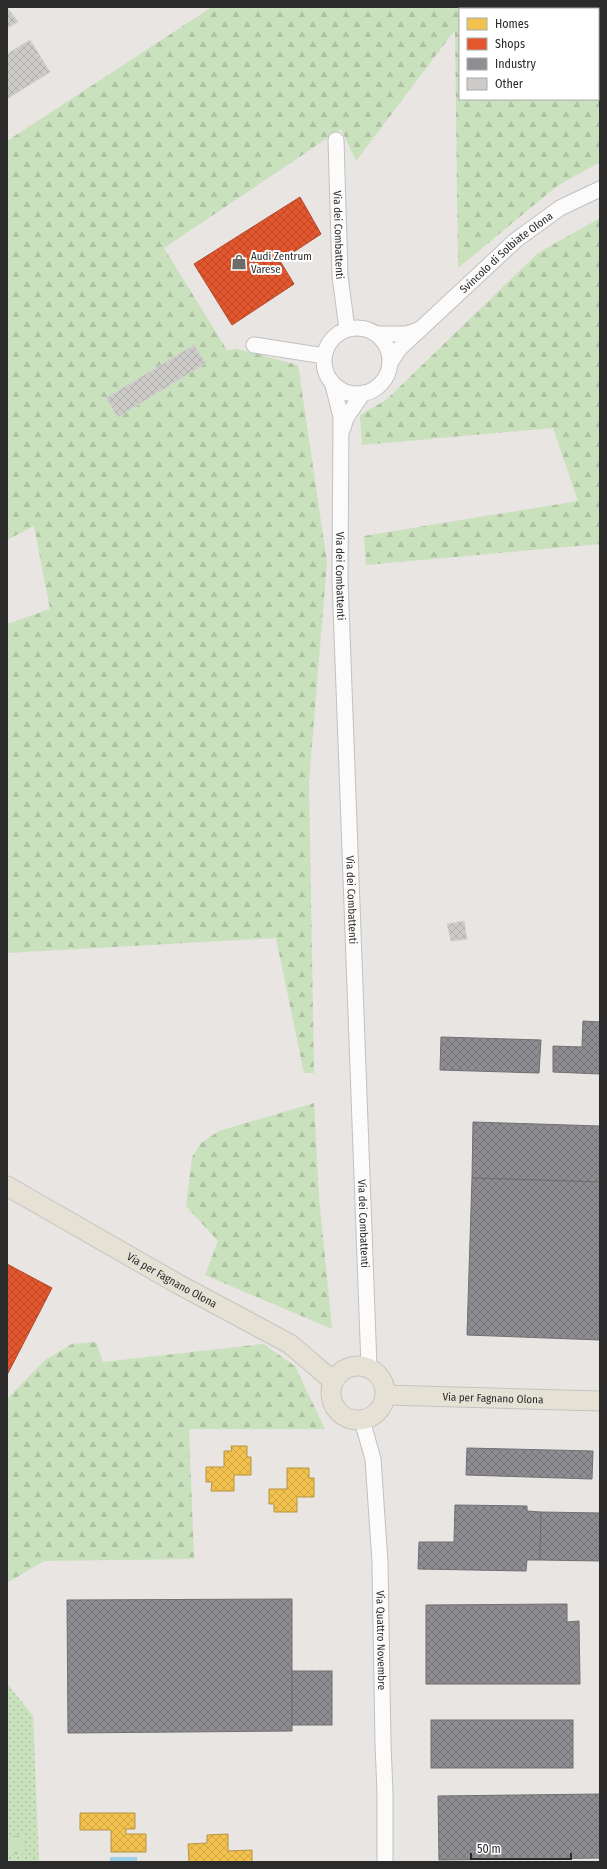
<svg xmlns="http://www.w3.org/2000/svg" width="607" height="1869" viewBox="0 0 607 1869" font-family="'Fira Sans Condensed',sans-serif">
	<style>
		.grass { fill: url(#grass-dots) }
		.forest { fill: url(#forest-firs); fill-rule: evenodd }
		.water { fill: #9acfe5 }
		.homes { fill: url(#homes-cross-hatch); stroke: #b69444 }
		.shops { fill: url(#shops-cross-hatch); stroke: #ac4a2d }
		.industry { fill: url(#industry-cross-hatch); stroke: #707073 }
		.building { fill: url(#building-cross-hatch); stroke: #d3d1ce }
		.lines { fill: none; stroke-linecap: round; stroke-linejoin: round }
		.minor-casing { stroke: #c2c1c1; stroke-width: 17 }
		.major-casing { stroke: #c5c3c2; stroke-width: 21 }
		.minor { stroke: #fcfbfb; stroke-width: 15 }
		.major { stroke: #e5e2d5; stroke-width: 19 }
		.labels { text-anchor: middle; stroke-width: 4; stroke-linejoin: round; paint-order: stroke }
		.street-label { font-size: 11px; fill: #2b2b2b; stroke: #fff }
		.poi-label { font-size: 11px; fill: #2b2b2b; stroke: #fff; text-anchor: start }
	</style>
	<defs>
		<pattern id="grass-dots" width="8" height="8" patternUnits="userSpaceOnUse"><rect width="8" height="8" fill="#cae1bd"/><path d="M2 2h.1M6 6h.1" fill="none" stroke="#aec1a3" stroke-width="1.8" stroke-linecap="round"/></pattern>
		<pattern id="forest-firs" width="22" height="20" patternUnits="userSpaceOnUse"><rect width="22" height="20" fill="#cae1bd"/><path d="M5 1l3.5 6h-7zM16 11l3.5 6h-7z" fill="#aec1a3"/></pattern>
		<pattern id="homes-cross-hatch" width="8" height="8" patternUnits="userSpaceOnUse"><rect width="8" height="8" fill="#f2c14e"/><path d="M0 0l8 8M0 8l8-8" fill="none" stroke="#d0a644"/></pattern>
		<pattern id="shops-cross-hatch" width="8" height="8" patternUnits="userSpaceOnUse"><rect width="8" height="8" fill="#e4572e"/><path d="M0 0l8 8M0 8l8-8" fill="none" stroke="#b94827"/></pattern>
		<pattern id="industry-cross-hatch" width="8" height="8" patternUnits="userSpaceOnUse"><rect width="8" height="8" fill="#8d8d92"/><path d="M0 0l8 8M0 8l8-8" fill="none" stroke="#737377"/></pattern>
		<pattern id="building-cross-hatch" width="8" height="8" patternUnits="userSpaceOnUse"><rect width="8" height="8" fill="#cdcbc8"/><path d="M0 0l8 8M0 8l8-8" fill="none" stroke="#b0aeac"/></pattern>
	</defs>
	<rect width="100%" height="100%" fill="#e8e5e2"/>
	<!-- grass -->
	<polygon class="grass" points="7,1683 33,1716 39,1862 7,1862"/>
	<!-- forest -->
	<g class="forest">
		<path d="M212,7H600V162L557,186L458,268L455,30L356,161L341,129L164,248L227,350L238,349L298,365L327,562L309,781L314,1073H304L276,938L7,953V624L50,609L34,526L7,540V141ZM460,9H598V99H460Z"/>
		<polygon points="600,218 600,544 366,565 364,536 578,501 553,428 362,445 360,415 386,400 538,253"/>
		<polygon points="314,1103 319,1197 332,1329 205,1275 218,1241 186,1206 192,1157 201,1143 219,1131"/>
		<polygon points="96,1342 103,1362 263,1344 295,1366 325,1429 189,1429 194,1559 44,1561 7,1583 7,1399 45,1360 72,1344"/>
		<polygon points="7,1836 23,1836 25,1849 22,1854 7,1854"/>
	</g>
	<!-- water -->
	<rect class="water" x="110" y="1857" width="27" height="5"/>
	<!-- homes -->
	<g class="homes">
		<polygon points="231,1446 247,1446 247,1457 251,1457 251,1475 234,1475 234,1491 211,1491 212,1482 206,1482 206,1467 224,1467 224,1451 232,1451"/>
		<polygon points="287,1468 309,1468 309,1478 314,1478 314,1497 297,1497 297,1512 274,1512 274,1504 269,1504 269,1489 287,1489"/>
		<polygon points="80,1813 135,1813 135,1829 126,1829 126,1834 146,1834 146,1852 111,1852 111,1830 80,1830"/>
		<polygon points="228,1834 228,1851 252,1850 252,1862 189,1862 188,1844 207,1843 207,1835"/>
	</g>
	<!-- shops -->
	<g class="shops">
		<polygon points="300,197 321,234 280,261 294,284 232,325 194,264"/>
		<polygon points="7,1264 52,1288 7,1375"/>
	</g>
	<!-- industry -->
	<g class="industry">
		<polygon points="583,1021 600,1022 600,1074 553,1072 553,1046 582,1047"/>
		<polygon points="441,1037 541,1040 539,1073 440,1070"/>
		<polygon points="473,1122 600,1126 600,1182 472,1178"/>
		<polygon points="472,1178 600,1182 600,1340 467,1335"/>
		<polygon points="467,1448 593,1451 592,1479 466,1475"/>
		<polygon points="455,1505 527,1506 527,1511 541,1512 540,1560 527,1560 526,1571 418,1569 419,1542 454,1542"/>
		<polygon points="541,1512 600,1513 600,1561 540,1560"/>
		<polygon points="292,1599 292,1731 68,1733 67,1600"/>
		<polygon points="567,1604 567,1622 579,1621 580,1684 426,1684 426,1605"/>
		<rect x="292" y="1671" width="40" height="54"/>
		<rect x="431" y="1720" width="142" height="48"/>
		<polygon points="600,1794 600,1858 439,1860 438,1796"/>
	</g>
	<!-- building -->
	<g class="building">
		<polygon points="7,7 18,22 7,28"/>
		<polygon points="30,40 50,72 7,99 7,54"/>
		<polygon points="194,345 206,363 118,417 106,398"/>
		<polygon points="464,921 467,939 451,941 447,924"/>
	</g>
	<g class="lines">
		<defs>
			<g id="minor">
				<path id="s1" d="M336,140L340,276L347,329"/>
				<circle cx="357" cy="361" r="33"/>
				<polyline points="376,334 406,334 418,330"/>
				<polyline points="254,345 324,356"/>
				<path id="s2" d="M390,363L399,349L516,240L560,208L600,189"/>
				<path id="s3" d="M333,385L341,417L340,579L369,1367"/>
				<polyline points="343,428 346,418 363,393"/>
				<path id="s4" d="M362,1420L373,1459L380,1562L383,1744L385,1793V1862"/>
			</g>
			<g id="major">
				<path id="s5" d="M7,1186L178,1284L290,1344L333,1381"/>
				<circle cx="358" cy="1393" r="27"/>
				<path id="s6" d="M385,1395L600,1401"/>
			</g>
		</defs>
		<!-- minor casing -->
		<use href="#minor" class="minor-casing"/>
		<!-- major casing -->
		<use href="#major" class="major-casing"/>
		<!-- minor -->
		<use href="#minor" class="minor"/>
		<!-- major -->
		<use href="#major" class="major"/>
	</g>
	<!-- icons -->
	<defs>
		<symbol id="shop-bare" viewBox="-9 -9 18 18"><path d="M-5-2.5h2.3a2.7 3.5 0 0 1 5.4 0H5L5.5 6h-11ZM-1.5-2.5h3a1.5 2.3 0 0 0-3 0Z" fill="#6d6c6b" stroke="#fff" stroke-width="2.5" paint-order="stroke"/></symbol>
	</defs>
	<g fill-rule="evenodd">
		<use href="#shop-bare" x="228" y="251" width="22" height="22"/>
	</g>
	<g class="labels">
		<!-- street labels -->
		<g class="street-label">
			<text dy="4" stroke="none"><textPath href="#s1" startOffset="95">Via dei Combattenti</textPath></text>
			<text dy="4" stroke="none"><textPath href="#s2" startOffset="161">Svincolo di Solbiate Olona</textPath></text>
			<text dy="4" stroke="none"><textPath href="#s3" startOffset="192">Via dei Combattenti</textPath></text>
			<text dy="4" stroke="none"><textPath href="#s3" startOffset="516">Via dei Combattenti</textPath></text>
			<text dy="4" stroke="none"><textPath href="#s3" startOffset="840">Via dei Combattenti</textPath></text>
			<text dy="4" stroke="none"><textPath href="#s5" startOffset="190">Via per Fagnano Olona</textPath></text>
			<text dy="4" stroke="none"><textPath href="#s6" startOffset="108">Via per Fagnano Olona</textPath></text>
			<text dy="4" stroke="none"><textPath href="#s4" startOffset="222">Via Quattro Novembre</textPath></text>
		</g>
		<!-- poi labels -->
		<g class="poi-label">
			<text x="251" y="260">Audi Zentrum<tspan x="251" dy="13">Varese</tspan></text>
		</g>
	</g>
	<!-- border -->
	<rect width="607" height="1869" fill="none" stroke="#2b2b2b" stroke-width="16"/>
	<!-- legend -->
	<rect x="459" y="8" width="140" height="92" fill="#ffffff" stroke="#aaaaaa"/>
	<rect x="467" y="18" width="20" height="12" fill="#f2c14e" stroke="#aaaaaa"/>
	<text x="495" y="28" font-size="12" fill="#2b2b2b">Homes</text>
	<rect x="467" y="38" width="20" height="12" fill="#e4572e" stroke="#aaaaaa"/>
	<text x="495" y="48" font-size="12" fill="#2b2b2b">Shops</text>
	<rect x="467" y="58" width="20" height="12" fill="#8d8d92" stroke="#aaaaaa"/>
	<text x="495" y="68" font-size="12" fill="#2b2b2b">Industry</text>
	<rect x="467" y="78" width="20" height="12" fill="#cdcbc8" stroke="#aaaaaa"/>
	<text x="495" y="88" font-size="12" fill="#2b2b2b">Other</text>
	<!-- scale -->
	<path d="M471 1853v6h100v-6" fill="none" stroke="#2b2b2b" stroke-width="2"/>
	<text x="477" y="1853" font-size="12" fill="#2b2b2b" stroke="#ffffff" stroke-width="3" paint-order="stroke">50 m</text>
</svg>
